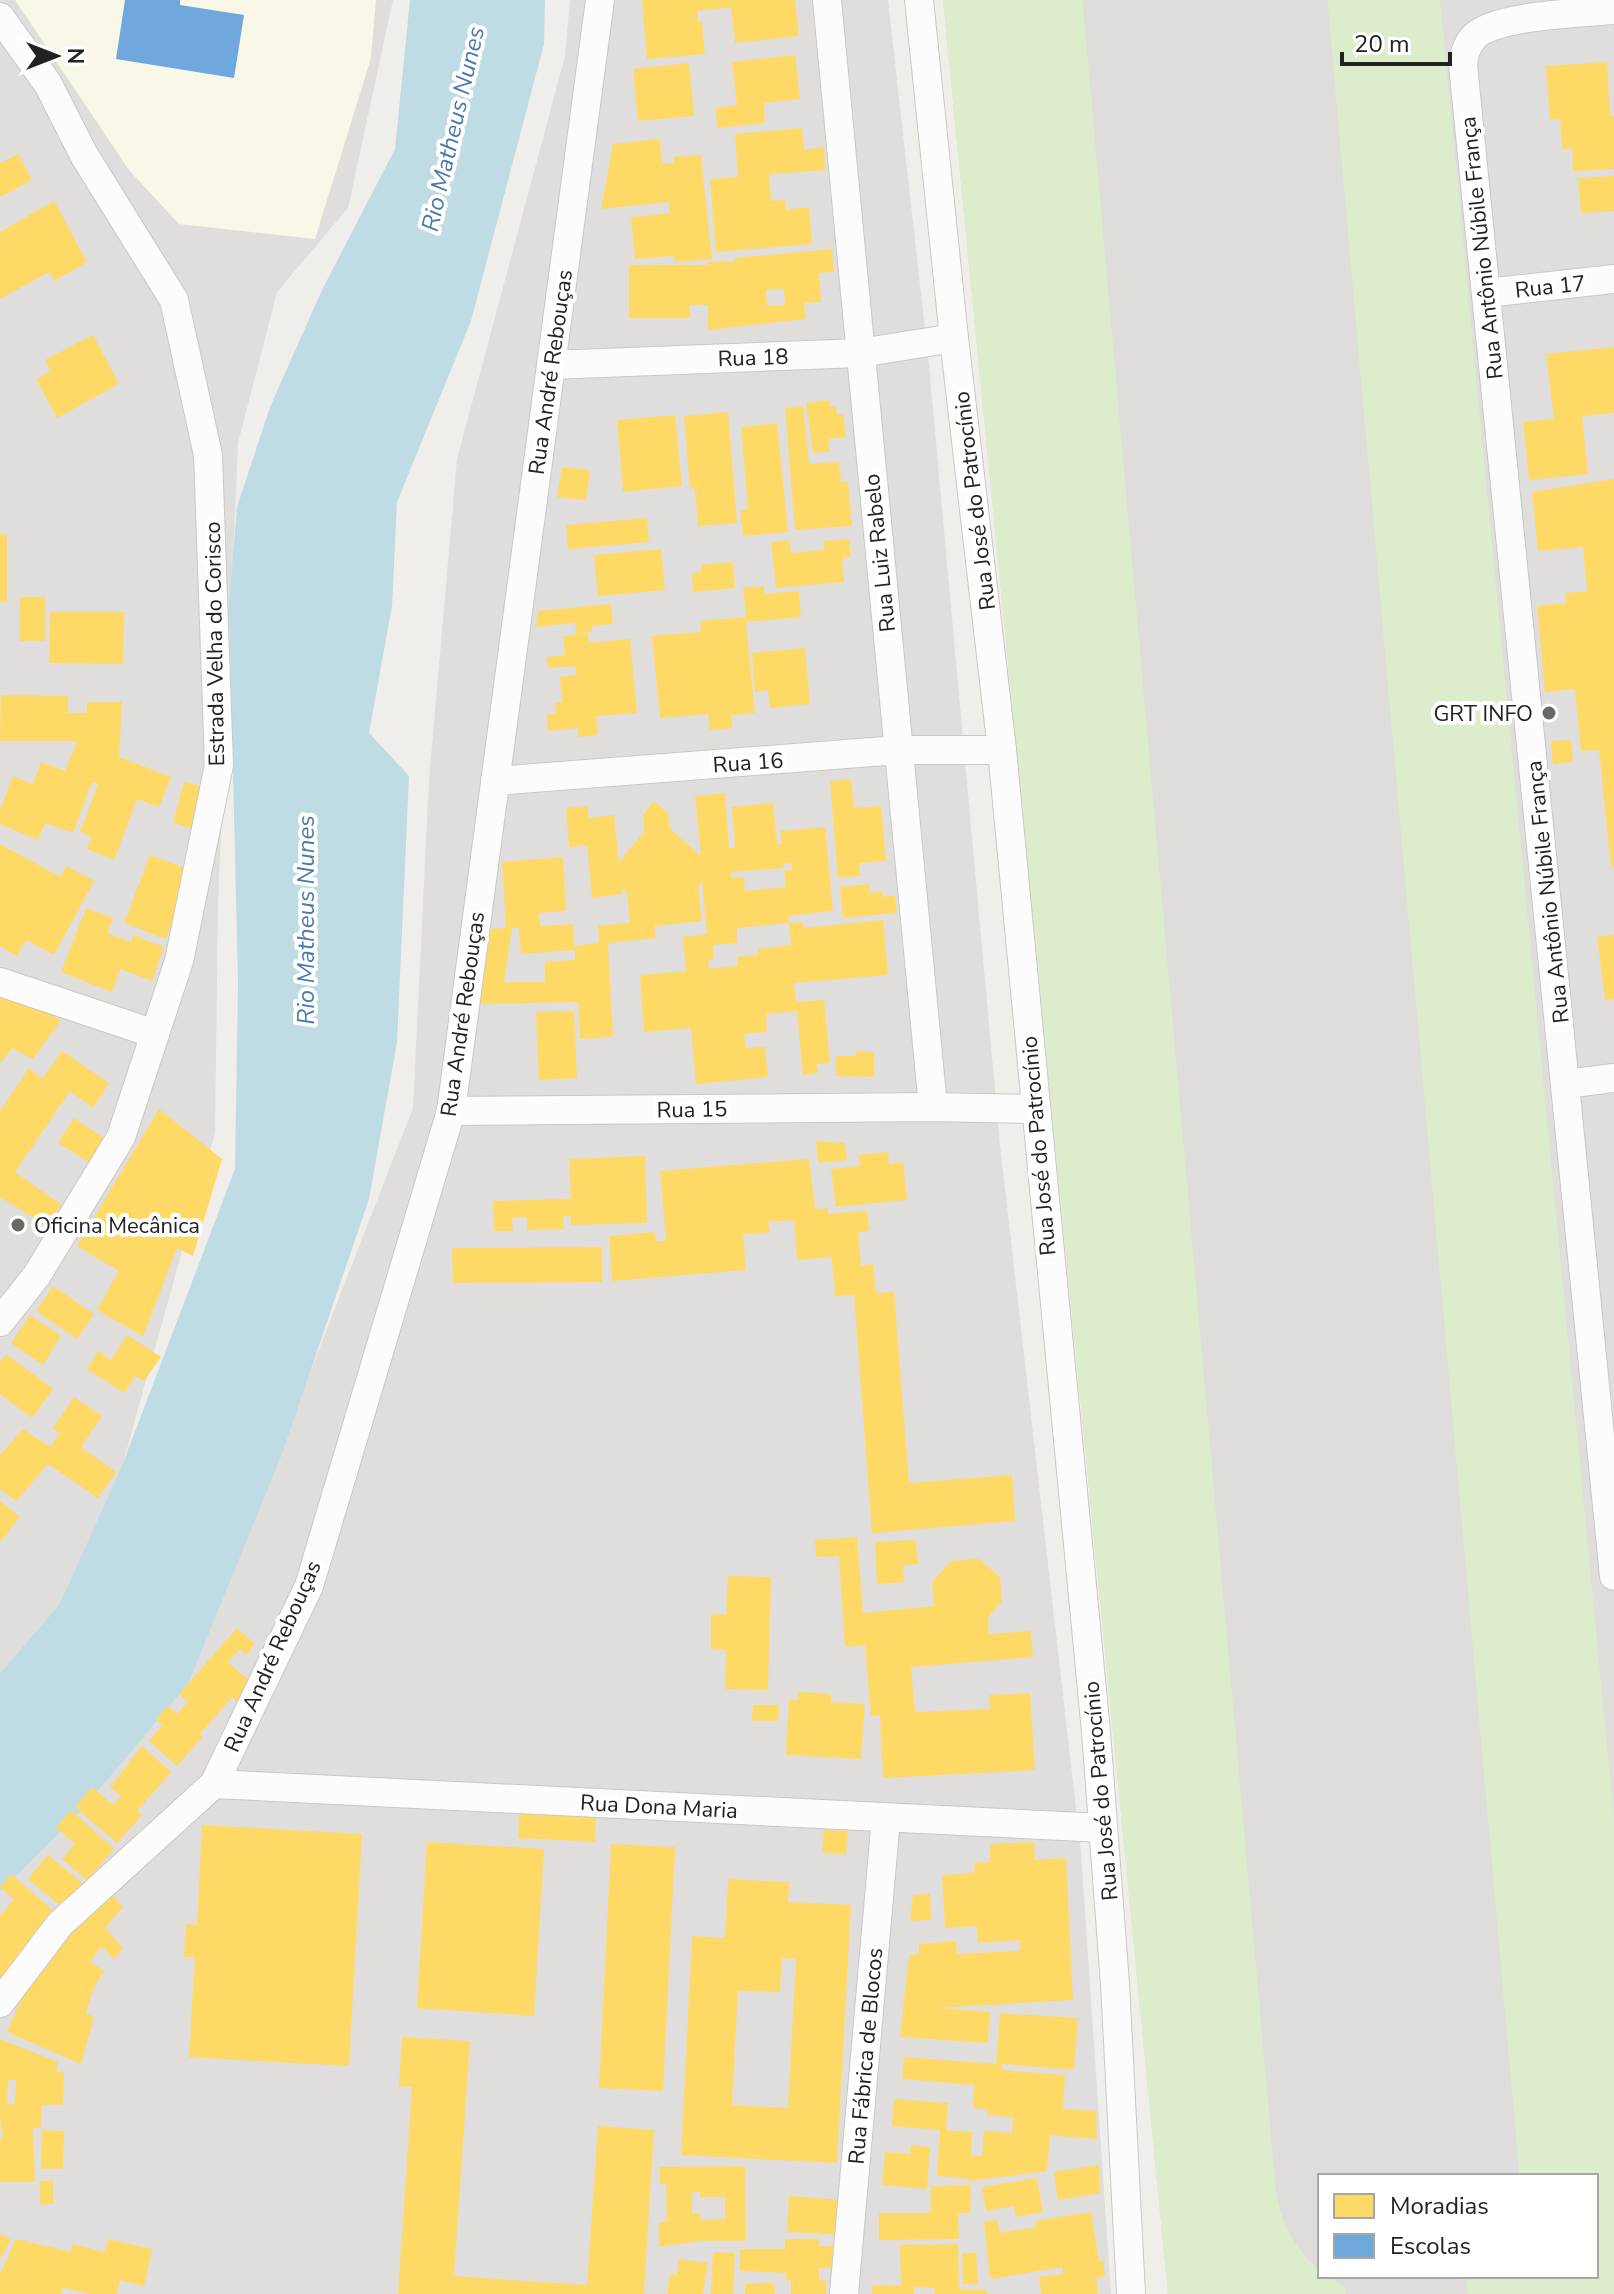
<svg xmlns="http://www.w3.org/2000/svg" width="1614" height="2294" viewBox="0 0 1614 2294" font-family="'Nunito Sans',sans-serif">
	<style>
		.residential { fill: #dfdedc }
		.education { fill: #f8f7e8 }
		.airport { fill: #e0deda; fill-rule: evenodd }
		.grass { fill: #ddeccb }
		.water { fill: #bfdbe3 }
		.homes { fill: #ffd966; fill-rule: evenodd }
		.schools { fill: #6fa8dc }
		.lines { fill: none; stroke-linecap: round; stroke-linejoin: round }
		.runway { stroke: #dedddc; stroke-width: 244 }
		.minor-casing { stroke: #c9c8c7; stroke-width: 30 }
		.minor { stroke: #fdfcfc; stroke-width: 28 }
		.poi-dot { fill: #6a6968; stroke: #fff; stroke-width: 3 }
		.labels { text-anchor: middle; stroke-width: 8; stroke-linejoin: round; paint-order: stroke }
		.street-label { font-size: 22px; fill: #222; stroke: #fff }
		.poi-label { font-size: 22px; fill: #222; stroke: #fff; text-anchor: end }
		.water-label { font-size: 24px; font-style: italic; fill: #4a7aab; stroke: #fff }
	</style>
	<rect width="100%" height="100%" fill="#f0eeeb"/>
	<!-- residential -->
	<g class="residential">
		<polygon points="0,0 393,0 348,208 277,292 238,443 218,903 215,1133 123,1463 59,1605 0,1673"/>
		<polygon points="570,0 888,0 929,365 1000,1145 1081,1852 1111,2294 0,2294 0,1892 74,1819 210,1629 413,1108 429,780 457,459 565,56"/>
		<polygon points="1440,0 1614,0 1614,1821"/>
	</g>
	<!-- education -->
	<polygon class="education" points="15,0 376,0 371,58 315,239 179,224 129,170"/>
	<!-- airport -->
	<path class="airport" d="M943,0H1442L1614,1821V2294H1168ZM1320,2176H1596V2276H1320Z"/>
	<!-- grass -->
	<g class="grass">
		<polygon points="943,0 1143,0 1335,2176 1320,2176 1320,2276 1344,2276 1345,2294 1168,2294"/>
		<polygon points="1264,0 1440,0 1614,1821 1614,2294 1468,2294 1466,2276 1596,2276 1596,2176 1457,2176"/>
	</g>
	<!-- water -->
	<polygon class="water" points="410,0 545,0 544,44 471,321 397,502 392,606 369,733 409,776 397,1042 369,1199 282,1454 188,1684 74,1819 0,1892 0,1673 59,1605 123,1463 235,1169 238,983 229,603 237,507 270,407 322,290 395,149"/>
	<!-- homes -->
	<g class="homes">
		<polygon points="642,0 795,0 799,36 735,43 731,7 697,11 698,22 702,21 705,54 647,59"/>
		<polygon points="795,55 800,99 764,103 765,123 717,128 716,108 737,105 732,62"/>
		<polygon points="1607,62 1610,116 1614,116 1614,169 1573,171 1572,148 1562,149 1560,119 1550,120 1546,66"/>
		<polygon points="689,63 694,116 638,121 633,69"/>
		<polygon points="802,128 804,150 824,147 825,170 769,174 771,201 785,200 786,210 809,207 812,244 716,252 710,179 738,177 735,134"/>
		<polygon points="660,139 662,164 674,163 673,157 701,155 712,259 675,262 674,256 635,259 631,217 670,213 669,202 601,209 613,144"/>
		<polygon points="18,154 32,180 0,197 0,163"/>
		<polygon points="1614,176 1614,211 1581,213 1578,178"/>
		<polygon points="54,201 87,262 54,281 49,272 0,299 0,232"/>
		<path d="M832,249L834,272L819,273L821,302L804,303L806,319L708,330V305H690V318H629V265H708V262L735,261V258ZM784,289L785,305L767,306L766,290Z"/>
		<polygon points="93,335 119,384 57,418 36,379 51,371 45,360"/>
		<polygon points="1614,347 1614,413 1582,416 1588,474 1529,480 1523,422 1554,419 1546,354"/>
		<polygon points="829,400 830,407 836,406 837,415 843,413 846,437 828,439 830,451 813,453 806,403"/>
		<polygon points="803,406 809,464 839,462 841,482 848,482 852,526 795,530 785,408"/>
		<polygon points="728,412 737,523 698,526 695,488 690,489 684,416"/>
		<polygon points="675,415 682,486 623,492 617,420"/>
		<polygon points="777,423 788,532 743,536 740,510 748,509 741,427"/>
		<polygon points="562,467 590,470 586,500 557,497"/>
		<polygon points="1614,479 1614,866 1611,867 1599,750 1581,751 1575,689 1545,692 1537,606 1566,603 1565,593 1587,591 1583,547 1538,551 1532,492"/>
		<polygon points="647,518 649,542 568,549 566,525"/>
		<rect x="0" y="534" width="7" height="68"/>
		<polygon points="849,539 851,557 842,558 844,582 776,588 771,542 789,540 791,553 824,550 824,541"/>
		<polygon points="661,549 665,590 598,596 594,555"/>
		<polygon points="733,562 735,588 693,592 692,573 701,572 701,565"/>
		<polygon points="764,586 764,594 799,591 801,617 746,622 755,713 731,715 732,728 710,730 708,714 660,718 652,636 701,632 700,621 746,617 743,588"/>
		<rect x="20" y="597" width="25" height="44"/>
		<polygon points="611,604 613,624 592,626 592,631 576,634 575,623 536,627 538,611"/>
		<polygon points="50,612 124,612 123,664 49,663"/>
		<polygon points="588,633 589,643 630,639 637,713 596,716 598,735 578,737 578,728 548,731 547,714 556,714 555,703 562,702 560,677 577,675 575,666 548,668 547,657 565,655 563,636"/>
		<polygon points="805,648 810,704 770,708 768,690 755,692 752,653"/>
		<polygon points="1,695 68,696 68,713 87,713 87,702 122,702 119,757 171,777 159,807 137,799 114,860 87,849 92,837 80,832 98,784 92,782 73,833 45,823 38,840 0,824 0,810 13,776 33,784 41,762 65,771 77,741 0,741"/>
		<polygon points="1571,740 1573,762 1553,764 1551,741"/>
		<polygon points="851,779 854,808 881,806 886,861 859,863 860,876 838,878 830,781"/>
		<polygon points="184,782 207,788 195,829 173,823"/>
		<path d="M725,793L729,848H735L732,807L773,803L777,844L782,843L780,831L825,827L833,911L788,916L789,923L737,928V943L713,945L714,959L708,960L709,969L738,966L737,957L758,955V949L791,945L789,923L803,922L804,928L883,920L888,975L794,983L796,1002L824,1000L830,1063L816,1064L818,1073L803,1075L797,1011L766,1014L767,1032L744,1034L746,1048L765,1047L768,1077L696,1084L691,1028L644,1032L640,975L686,971L683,937L707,934L702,881L698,886L702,921L654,926L656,938L608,943L613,1037L580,1039L578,1002L478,1004L490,929L506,928L502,862L563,857L566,911L539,913L540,926L573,924L574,946L599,943L598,926L630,923L627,892L622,888V894L592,898L587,845L569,847L566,808L587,806L589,818L614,815L619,862L644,832L643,815L654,801L668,813L670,829L701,856L695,796ZM791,863L792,870H784L786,887L745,891L744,877L732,878L731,872L784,868L783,864ZM512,928H519L521,954L575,950V960L545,962V982H504Z"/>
		<polygon points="0,844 60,877 66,866 94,881 54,955 26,940 17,956 0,946"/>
		<polygon points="150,855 192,871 166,939 124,923"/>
		<polygon points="869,884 870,893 883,891 883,897 895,895 897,913 843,918 840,887"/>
		<polygon points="86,908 113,918 107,933 131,942 133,935 164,947 152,981 120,969 112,992 61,972"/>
		<polygon points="1614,935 1614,999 1605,1000 1597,937"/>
		<polygon points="0,989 61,1020 33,1059 12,1048 0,1064"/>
		<polygon points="574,1011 577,1078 539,1080 536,1012"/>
		<polygon points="62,1051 109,1083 93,1108 70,1091 15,1172 62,1205 45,1225 0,1197 0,1111 29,1068 42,1079"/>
		<polygon points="856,1051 874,1052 874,1077 836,1076 836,1056 856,1056"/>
		<polygon points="159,1109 222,1159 193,1256 177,1248 143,1336 97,1310 119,1271 77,1246"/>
		<polygon points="74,1118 105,1139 90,1163 58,1143"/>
		<polygon points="816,1141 845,1143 847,1160 818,1163"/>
		<polygon points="888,1152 889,1164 903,1162 907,1200 836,1207 831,1169 860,1166 858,1155"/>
		<polygon points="645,1156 647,1223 571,1225 571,1216 563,1216 564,1229 527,1230 527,1217 512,1218 513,1231 494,1231 493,1201 571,1199 569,1159"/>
		<polygon points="809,1159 815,1209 828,1208 828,1214 867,1211 869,1231 858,1232 861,1266 873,1264 876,1293 894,1292 909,1483 1012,1475 1015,1521 872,1533 854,1295 835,1296 832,1257 797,1260 794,1220 768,1222 770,1233 743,1234 746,1270 612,1281 609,1236 655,1232 656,1241 666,1241 660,1171"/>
		<polygon points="602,1247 602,1282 453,1283 452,1248"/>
		<polygon points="53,1286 94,1314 77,1339 36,1311"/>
		<polygon points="30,1315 61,1336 43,1365 11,1343"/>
		<polygon points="127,1335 161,1357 144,1381 135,1376 124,1393 87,1369 98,1351 111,1360"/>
		<polygon points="6,1354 53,1389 32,1418 0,1394 0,1362"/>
		<polygon points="74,1397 102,1416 81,1447 116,1472 98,1498 48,1464 16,1501 0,1489 0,1455 23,1429 50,1447 60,1433 53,1428"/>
		<polygon points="0,1501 20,1517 0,1542"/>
		<polygon points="857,1537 863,1613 934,1606 932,1582 951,1561 979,1559 1000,1577 1002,1601 988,1617 989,1634 1031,1631 1033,1657 911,1667 915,1712 990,1709 989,1695 1030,1693 1035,1770 883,1778 880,1715 871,1716 865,1645 845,1647 839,1556 816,1557 815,1540"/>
		<polygon points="916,1540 918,1564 903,1565 904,1582 877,1584 875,1542"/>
		<polygon points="728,1576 771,1577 768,1690 725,1689 726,1650 711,1649 711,1614 726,1615"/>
		<polygon points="237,1628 255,1644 246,1655 240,1649 228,1662 253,1684 238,1702 232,1697 200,1734 203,1736 177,1766 149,1741 163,1725 156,1719 168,1706 177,1714 188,1702 179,1694"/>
		<polygon points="798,1692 831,1694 831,1702 865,1704 861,1759 786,1755 789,1699 798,1700"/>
		<polygon points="753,1705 779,1705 778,1721 752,1721"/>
		<polygon points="142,1746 171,1772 137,1811 142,1815 117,1843 75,1807 92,1787 113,1805 121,1796 110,1787"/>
		<polygon points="71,1810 114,1849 87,1880 62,1859 75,1844 56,1827"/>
		<polygon points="520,1810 596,1814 595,1842 518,1838"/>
		<polygon points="202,1825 362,1834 349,2066 189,2057 195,1957 184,1957 186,1924 197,1925"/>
		<polygon points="824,1830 848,1831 846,1854 822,1853"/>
		<polygon points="427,1842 544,1849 534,2016 417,2008"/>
		<polygon points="1034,1842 1035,1860 1066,1858 1073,2000 937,2008 990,2012 988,2043 900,2037 909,1955 919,1954 919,1944 956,1941 957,1954 1020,1951 1020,1940 978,1943 977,1926 945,1928 942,1875 975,1873 974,1863 990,1862 990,1844"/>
		<polygon points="611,1844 675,1847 663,2091 599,2088"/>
		<polygon points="48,1855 86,1886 66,1910 28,1879"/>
		<polygon points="11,1874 57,1914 0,1983 0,1916 14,1899 0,1887"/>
		<path d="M728,1879L789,1882L788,1902L851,1905L837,2163L681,2155L692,1936L725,1938ZM782,1958L796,1959L788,2108L732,2105L738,1991L780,1992Z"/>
		<polygon points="110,1893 123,1907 105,1928 123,1948 114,1959 101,1946 90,1962 104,1971 93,1989 86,2013 94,2017 81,2064 7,2032 27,1987 59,1941"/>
		<polygon points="930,1894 931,1920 910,1921 913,1895"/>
		<polygon points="1000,2013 1078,2018 1074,2070 1002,2064 1002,2070 1065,2075 1063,2109 1096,2111 1097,2139 1050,2135 1047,2171 969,2181 969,2179 937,2176 940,2130 892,2126 894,2099 948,2103 946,2130 972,2132 971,2155 982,2156 984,2131 1012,2133 1013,2117 987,2115 987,2109 973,2108 974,2085 902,2079 904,2057 996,2064"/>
		<polygon points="402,2037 470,2041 454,2276 587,2285 598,2126 654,2130 644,2294 398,2294 412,2087 399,2086"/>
		<path d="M0,2039L58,2062L56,2072H64L63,2105H42L41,2128H33L35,2182H0V2139H3L0,2116ZM8,2080H16L15,2104H7Z"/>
		<polygon points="42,2130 64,2131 63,2169 41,2169"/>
		<polygon points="910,2145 930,2147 927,2189 882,2185 885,2152 910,2154"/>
		<polygon points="1099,2165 1100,2193 1058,2200 1054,2172"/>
		<path d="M745,2166L746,2241H701L659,2247V2222H667L666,2184H660L659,2167ZM692,2192H700V2197H725V2219L701,2220L700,2213H692Z"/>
		<polygon points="1037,2178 1043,2212 1016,2217 1014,2206 986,2211 982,2187"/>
		<rect x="40" y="2181" width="13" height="23"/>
		<polygon points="971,2185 970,2213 958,2213 959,2239 879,2240 879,2213 930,2213 931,2186"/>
		<polygon points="789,2196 844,2200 842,2235 787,2232"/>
		<polygon points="1091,2212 1099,2261 1103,2261 1105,2276 1096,2278 1098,2294 1041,2294 1039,2277 1063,2274 1063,2267 990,2279 984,2222 997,2220 1000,2233 1036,2227 1036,2221"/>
		<polygon points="0,2233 11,2240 0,2259"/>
		<polygon points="16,2239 71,2252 72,2244 105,2252 108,2239 152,2249 144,2286 120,2280 117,2294 91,2294 63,2288 61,2294 0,2294 0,2274"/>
		<polygon points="785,2239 819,2239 819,2246 836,2246 836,2268 819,2268 819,2280 826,2280 826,2294 791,2294 791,2280 786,2280 786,2273 740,2271 740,2249 785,2249"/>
		<polygon points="958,2244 959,2289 987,2290 987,2294 934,2294 935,2288 914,2287 914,2294 872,2294 873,2285 901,2286 900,2245"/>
		<polygon points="713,2252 735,2253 733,2294 711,2294"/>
		<polygon points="962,2253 976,2253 978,2284 963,2284"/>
		<polygon points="679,2259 708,2263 703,2294 667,2294 670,2274 677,2275"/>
		<polygon points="774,2283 775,2294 745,2294 745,2284"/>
	</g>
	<!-- schools -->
	<polygon class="schools" points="125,0 180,0 180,5 244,15 234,78 116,59"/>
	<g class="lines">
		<!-- runway -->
		<polyline class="runway" points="1205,0 1397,2176"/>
		<defs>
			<g id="minor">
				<polyline points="827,0 933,1107"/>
				<polyline points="919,0 954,338 1002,750 1096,1732 1115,1984 1131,2294"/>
				<path d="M1614,10C1582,13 1495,15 1474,37C1466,45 1464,55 1463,65L1614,1576"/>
				<polyline points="0,17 48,84 84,155 174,300 208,455 219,765 179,961 121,1137 37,1275 0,1322"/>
				<polyline points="1486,293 1614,279"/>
				<polyline points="551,365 860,353 954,338"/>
				<polyline points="495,781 898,750 1002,750"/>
				<polyline points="0,982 155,1034"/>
				<polyline points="1566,1084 1614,1078"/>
				<polyline points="451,1111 933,1107 1035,1109"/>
				<polyline points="214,1784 1103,1828"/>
				<polyline points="0,2003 60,1924 214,1784 309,1586 451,1111 600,0"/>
				<polyline points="844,2294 886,1818"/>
			</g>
		</defs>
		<!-- minor casing -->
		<use href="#minor" class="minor-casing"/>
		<!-- minor -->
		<use href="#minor" class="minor"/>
	</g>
	<!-- markers -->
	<g class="poi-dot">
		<circle cx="1549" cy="713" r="8"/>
		<circle cx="18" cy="1225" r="8"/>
	</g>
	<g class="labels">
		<!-- street labels -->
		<g class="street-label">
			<text transform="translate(1481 248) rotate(-96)" y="8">Rua Antônio Núbile França</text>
			<text transform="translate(1550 286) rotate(-6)" y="8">Rua 17</text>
			<text transform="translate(753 357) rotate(-2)" y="8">Rua 18</text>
			<text transform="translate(550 372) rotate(-82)" y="8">Rua André Rebouças</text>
			<text transform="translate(974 501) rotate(-97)" y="8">Rua José do Patrocínio</text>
			<text transform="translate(879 553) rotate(-96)" y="8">Rua Luiz Rabelo</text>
			<text transform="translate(214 644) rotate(-91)" y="8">Estrada Velha do Corisco</text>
			<text transform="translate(748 762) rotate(-4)" y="8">Rua 16</text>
			<text transform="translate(1547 892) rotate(-96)" y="8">Rua Antônio Núbile França</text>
			<text transform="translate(462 1014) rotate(-82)" y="8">Rua André Rebouças</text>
			<text transform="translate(692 1109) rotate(-1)" y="8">Rua 15</text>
			<text transform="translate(1038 1146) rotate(-95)" y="8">Rua José do Patrocínio</text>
			<text transform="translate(272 1656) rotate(-66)" y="8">Rua André Rebouças</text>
			<text transform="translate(1100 1791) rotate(-95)" y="8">Rua José do Patrocínio</text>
			<text transform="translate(659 1806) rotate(3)" y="8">Rua Dona Maria</text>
			<text transform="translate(865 2056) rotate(-85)" y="8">Rua Fábrica de Blocos</text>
		</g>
		<!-- poi labels -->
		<g class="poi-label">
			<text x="1533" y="721">GRT INFO</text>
			<text x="34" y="1233" text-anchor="start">Oficina Mecânica</text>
		</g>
		<!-- water labels -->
		<g class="water-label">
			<text transform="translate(453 129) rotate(-77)" y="8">Rio Matheus Nunes</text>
			<text transform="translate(306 920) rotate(-90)" y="8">Rio Matheus Nunes</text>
		</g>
	</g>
	<!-- legend -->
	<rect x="1318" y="2174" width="280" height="104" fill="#ffffff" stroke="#a7a7a7" stroke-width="2"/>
	<rect x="1334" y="2194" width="40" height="24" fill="#ffd966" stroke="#a7a7a7" stroke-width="2"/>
	<text x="1390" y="2214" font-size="24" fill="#222222">Moradias</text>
	<rect x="1334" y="2234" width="40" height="24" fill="#6fa8dc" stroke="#a7a7a7" stroke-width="2"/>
	<text x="1390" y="2254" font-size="24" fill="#222222">Escolas</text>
	<!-- north arrow -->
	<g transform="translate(56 56) rotate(90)" stroke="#ffffff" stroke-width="6" paint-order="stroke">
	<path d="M0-6L14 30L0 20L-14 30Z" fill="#222222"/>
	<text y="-12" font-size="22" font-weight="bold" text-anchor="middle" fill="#222222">N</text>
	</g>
	<!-- scale -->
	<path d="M1342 52v12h108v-12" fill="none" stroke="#222222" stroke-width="4"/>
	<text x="1354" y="52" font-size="24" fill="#222222" stroke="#ffffff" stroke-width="6" paint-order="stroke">20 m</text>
</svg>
